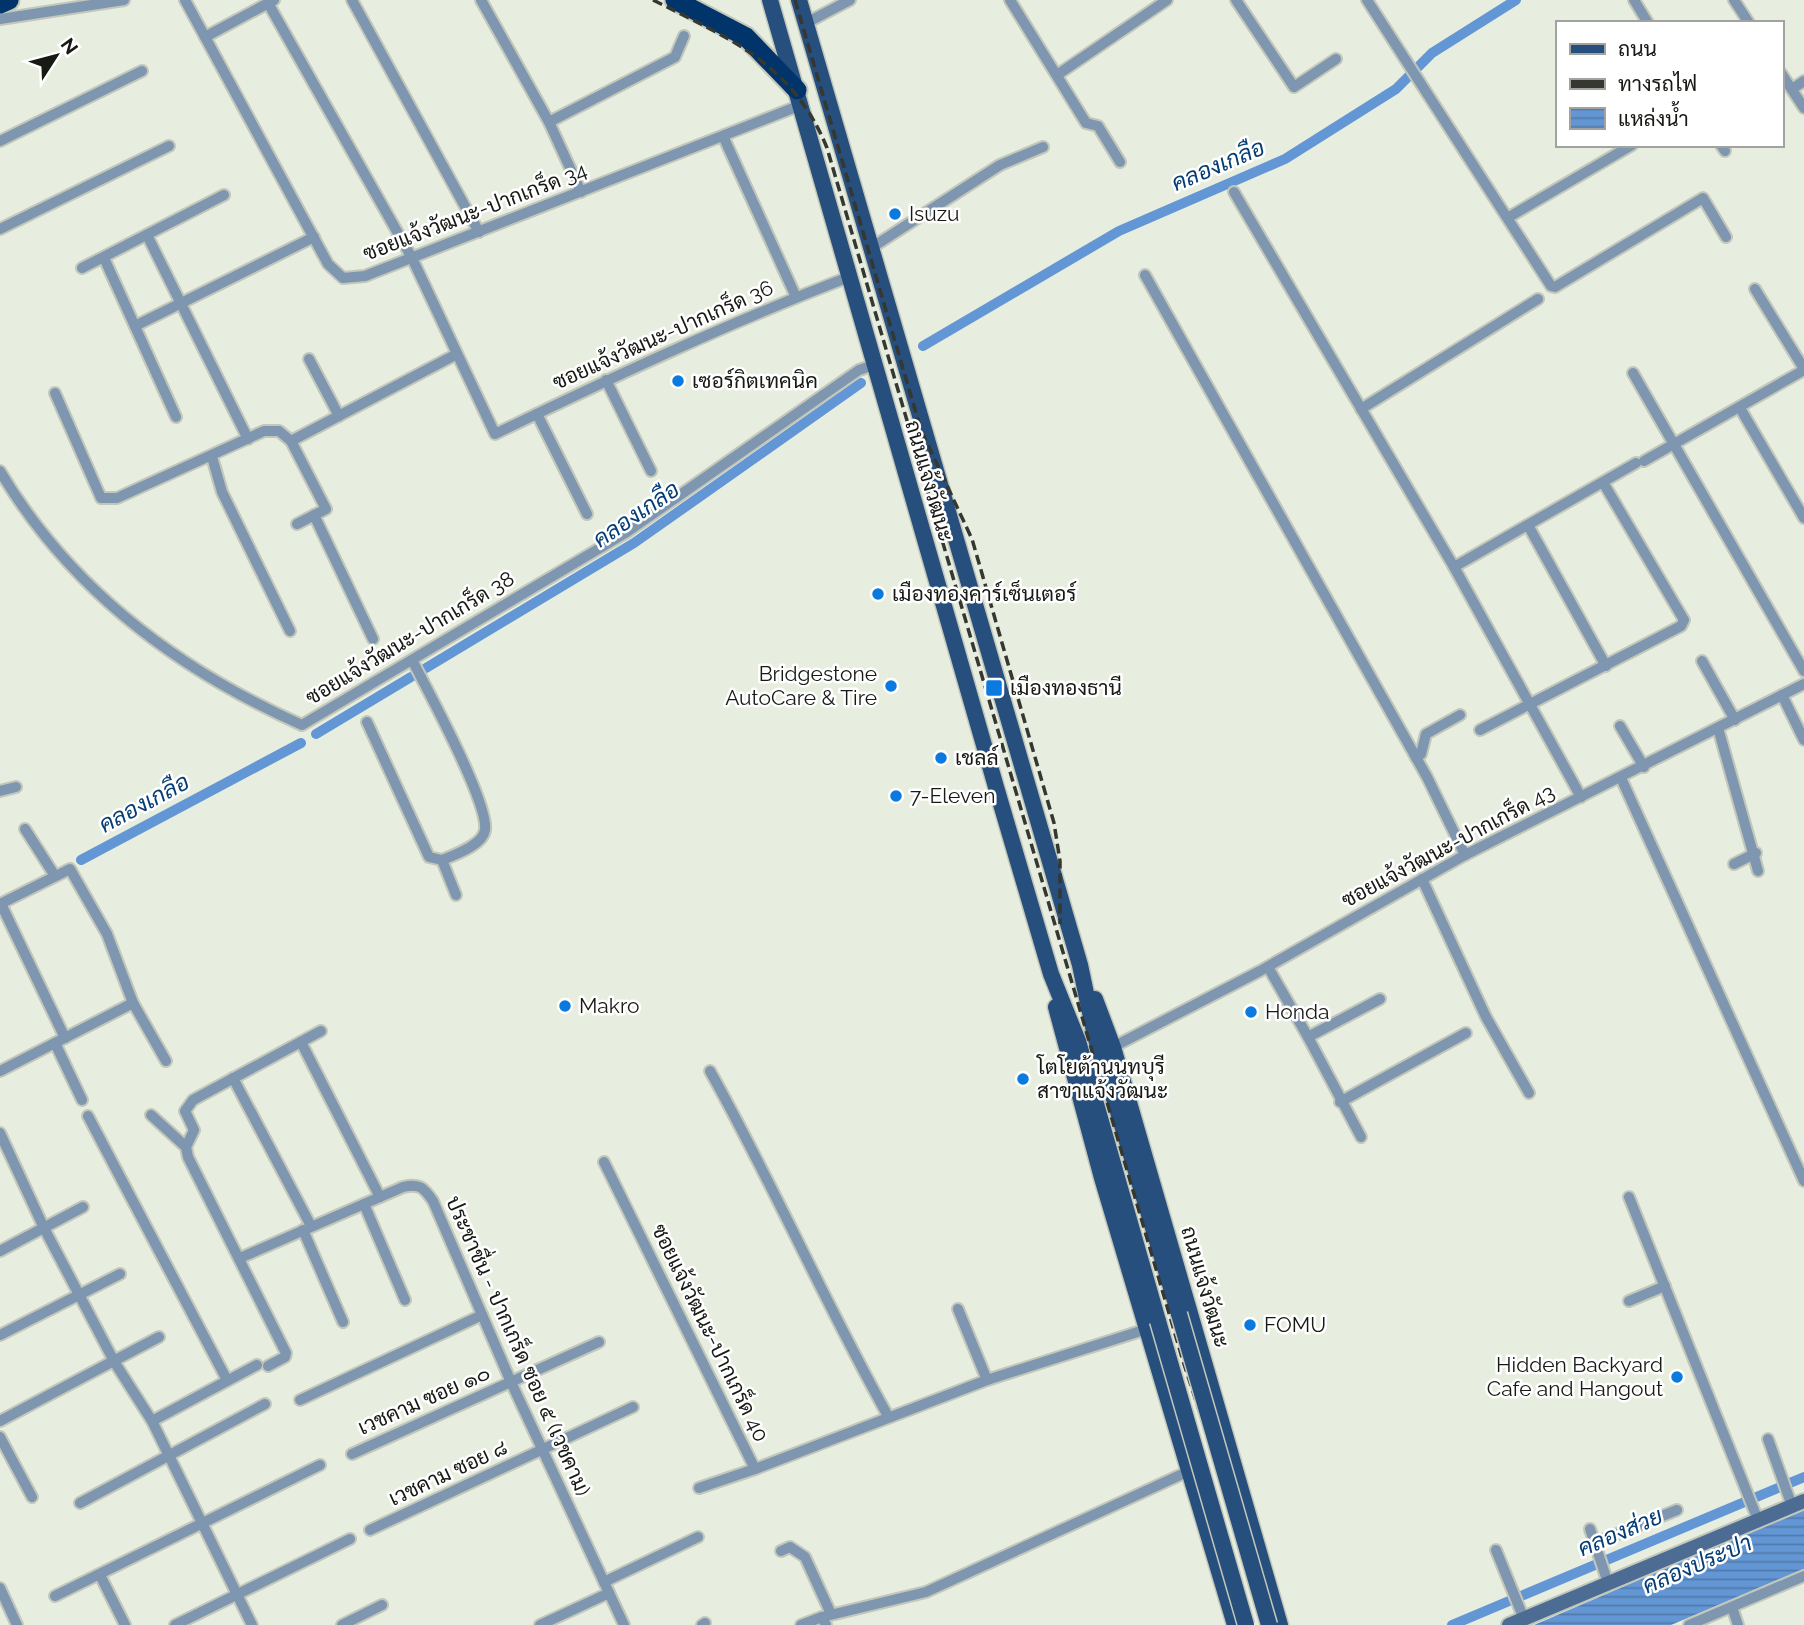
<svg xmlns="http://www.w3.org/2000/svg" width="1804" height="1625" viewBox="0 0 1804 1625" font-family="Raleway,Sarabun,sans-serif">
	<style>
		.water { fill: url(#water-rules) }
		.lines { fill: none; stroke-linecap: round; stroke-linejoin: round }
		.canal { stroke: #6396d4; stroke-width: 10 }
		.street-casing { stroke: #c2c7ba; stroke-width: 14 }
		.secondary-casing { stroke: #c2c7ba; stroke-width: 18 }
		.primary-casing { stroke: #c2c7ba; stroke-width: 19 }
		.highway-casing { stroke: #c2c7ba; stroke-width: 23 }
		.street { stroke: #7f96b1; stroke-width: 10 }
		.secondary { stroke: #4c6c94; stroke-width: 14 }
		.primary { stroke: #264f7e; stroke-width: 16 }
		.highway { stroke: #00346a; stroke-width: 19 }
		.rail { stroke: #353731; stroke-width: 3.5; stroke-dasharray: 10 5; stroke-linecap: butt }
		.primary-bridge-casing { stroke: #c2c7ba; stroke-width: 19; stroke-linecap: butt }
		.primary-bridge { stroke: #264f7e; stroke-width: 16 }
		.poi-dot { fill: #0a7ae1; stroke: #fff; stroke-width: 2.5 }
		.labels { text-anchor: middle; stroke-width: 5; stroke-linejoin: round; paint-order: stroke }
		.street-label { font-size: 21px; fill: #171914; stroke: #fff }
		.poi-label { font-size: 21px; fill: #171914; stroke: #fff; text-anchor: start }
		.water-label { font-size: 23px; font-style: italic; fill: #053d75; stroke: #fff }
	</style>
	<defs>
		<pattern id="water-rules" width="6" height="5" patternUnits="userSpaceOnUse" patternTransform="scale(1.75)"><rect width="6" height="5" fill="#6396d4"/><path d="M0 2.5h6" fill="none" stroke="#517aab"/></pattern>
	</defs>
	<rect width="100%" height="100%" fill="#e7eddf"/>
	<!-- water -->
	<polygon class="water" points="1804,1509 1804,1569 1671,1625 1534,1625"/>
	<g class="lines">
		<!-- canal -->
		<g class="canal">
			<polyline points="923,346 1119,231 1285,159 1396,89 1432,53 1516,0"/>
			<polyline points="426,668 634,543 861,383"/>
			<polyline points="316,734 411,677"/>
			<polyline points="81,860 301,743"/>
			<polyline points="1452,1625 1804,1477"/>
		</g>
		<defs>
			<g id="street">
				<polyline points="185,0 328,264 343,278 365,276 801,105"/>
				<polyline points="352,0 479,232"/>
				<polyline points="481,0 549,122 581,192"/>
				<polyline points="1010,0 1086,123 1098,126 1120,162"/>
				<polyline points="1236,0 1294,87 1336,59"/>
				<polyline points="1367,0 1551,286 1555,287 1703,198 1726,237"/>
				<polyline points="1634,0 1648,23"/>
				<polyline points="1734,0 1749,23"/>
				<path d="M268,3L412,258L495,434C611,378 728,323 849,277"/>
				<polyline points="0,19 124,0"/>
				<polyline points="806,23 850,0"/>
				<polyline points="205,37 274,0"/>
				<polyline points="1781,73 1804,108"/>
				<polyline points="1057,75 1167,0"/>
				<polyline points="1792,89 1804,81"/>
				<polyline points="549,122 675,57 684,36"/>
				<polyline points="723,136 796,297"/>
				<polyline points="0,141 142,71"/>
				<polyline points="1721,145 1725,151"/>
				<polyline points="1234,192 1454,567 1581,797"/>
				<polyline points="1509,217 1632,145"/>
				<polyline points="0,229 169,146"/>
				<polyline points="147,235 248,439"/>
				<polyline points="871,248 1000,165 1043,147"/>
				<polyline points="104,258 176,417"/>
				<polyline points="82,268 224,195"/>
				<polyline points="1145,275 1427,777 1465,855"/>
				<polyline points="1755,289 1804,369"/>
				<polyline points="135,326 314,237"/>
				<polyline points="309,359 339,416"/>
				<polyline points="1633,373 1804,671"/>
				<polyline points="606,380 651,471"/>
				<polyline points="55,393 101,498 117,498 264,431 279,431 291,441 326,509 297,524"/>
				<polyline points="1740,408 1804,518"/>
				<polyline points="1361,409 1538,299"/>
				<polyline points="537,414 587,514"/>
				<polyline points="291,441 455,355"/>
				<polyline points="212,457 222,492 290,631"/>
				<polyline points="1644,461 1804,370"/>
				<path d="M0,471C70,589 178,670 302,725L627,532L859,370L874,365"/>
				<polyline points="314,515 373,639"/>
				<polyline points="1529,527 1606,666"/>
				<polyline points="1454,567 1636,463"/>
				<polyline points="1702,661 1735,720"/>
				<polyline points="1782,695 1804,740"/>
				<path d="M367,722L429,857L442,860C454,855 483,845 485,830C489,803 427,689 412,660"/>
				<polyline points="1620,726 1644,767"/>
				<polyline points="1718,728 1758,871"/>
				<polyline points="1480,730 1681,626 1684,620 1604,484"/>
				<polyline points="1416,758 1421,754 1426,734 1460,715"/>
				<polyline points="1621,778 1804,1181"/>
				<polyline points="0,791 16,787"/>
				<polyline points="25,829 55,876"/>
				<polyline points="442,860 456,895"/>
				<polyline points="1734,864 1756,853"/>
				<polyline points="1422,879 1486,1017 1529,1093"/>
				<polyline points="0,904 70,869 107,934 133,1003 166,1061"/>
				<polyline points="1,904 65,1038"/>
				<polyline points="1268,967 1308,1037 1380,999"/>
				<polyline points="1308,1037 1361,1137"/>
				<polyline points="301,1042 380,1197"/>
				<polyline points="55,1043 82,1100"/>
				<polyline points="1113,1047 1260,971 1465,855 1804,684"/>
				<polyline points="0,1071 133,1003"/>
				<path d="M710,1071C773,1184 825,1303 888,1416"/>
				<polyline points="233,1078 311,1226"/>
				<polyline points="1340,1102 1466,1033"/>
				<polyline points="151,1115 186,1147"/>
				<polyline points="88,1116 227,1380"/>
				<polyline points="0,1133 44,1228 115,1363 152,1421 252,1625"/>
				<polyline points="604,1162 755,1469 987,1380 1147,1329"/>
				<polyline points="1629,1197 1758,1520"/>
				<polyline points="364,1204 405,1300"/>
				<polyline points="303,1230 343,1322"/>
				<polyline points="0,1251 83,1207"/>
				<path d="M240,1258L403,1187C420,1183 424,1188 433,1201L511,1382L624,1625"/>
				<polyline points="1629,1301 1665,1286"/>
				<polyline points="958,1309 987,1380"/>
				<polyline points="0,1335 120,1274"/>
				<polyline points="268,1366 285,1357 286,1353 188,1157 186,1147 194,1130 185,1111 193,1100 321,1031"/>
				<polyline points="300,1400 482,1315"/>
				<polyline points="0,1421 159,1337"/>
				<polyline points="152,1421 257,1365"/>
				<polyline points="0,1437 32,1497"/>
				<polyline points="1768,1439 1792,1506"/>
				<polyline points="352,1454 599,1342"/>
				<polyline points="699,1488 755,1469"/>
				<polyline points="80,1503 265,1404"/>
				<polyline points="1590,1529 1608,1583"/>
				<polyline points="370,1530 633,1407"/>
				<polyline points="1595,1543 1677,1510"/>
				<polyline points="1496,1550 1524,1619"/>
				<polyline points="781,1551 790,1547 805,1557 831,1614"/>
				<polyline points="100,1575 125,1625"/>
				<polyline points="604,1582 698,1537"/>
				<polyline points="0,1588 17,1625"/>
				<polyline points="55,1596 320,1465"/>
				<polyline points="1732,1607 1738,1625"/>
				<polyline points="175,1625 350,1539"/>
				<polyline points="342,1625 382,1605"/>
				<polyline points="540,1625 609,1593"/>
				<polyline points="702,1625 705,1623"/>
				<polyline points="801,1625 822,1617"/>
				<polyline points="826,1625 822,1617 926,1592 1189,1471"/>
				<polyline points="1689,1625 1804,1576"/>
			</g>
			<polyline id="secondary" points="1509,1625 1804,1501"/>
			<g id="primary">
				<polyline points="770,0 996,787 1051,974 1078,1041 1158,1321"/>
				<polyline points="799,0 1080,965 1095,1036 1179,1314"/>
				<polyline points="1095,999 1113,1047 1280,1625"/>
				<polyline points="1056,1007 1102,1178 1235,1625"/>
			</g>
			<g id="highway">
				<polyline points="675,0 746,37 797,90"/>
				<polyline points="0,4 9,0"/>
			</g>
		</defs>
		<!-- street casing -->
		<use href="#street" class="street-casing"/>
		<!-- secondary casing -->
		<use href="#secondary" class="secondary-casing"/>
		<!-- primary casing -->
		<use href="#primary" class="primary-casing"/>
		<!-- highway casing -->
		<use href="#highway" class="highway-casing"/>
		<!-- street -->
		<use href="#street" class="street"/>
		<!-- secondary -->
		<use href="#secondary" class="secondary"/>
		<!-- primary -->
		<use href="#primary" class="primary"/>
		<!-- highway -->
		<use href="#highway" class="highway"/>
		<!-- rail -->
		<g class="rail">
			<path d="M653,0C729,38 793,64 827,148L1183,1361L1225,1490L1262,1625"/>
			<polyline points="795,0 921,430 972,539 1054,823 1060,861 1060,924"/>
		</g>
		<defs>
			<g id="primary-bridge">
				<polyline points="1179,1314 1269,1625"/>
				<polyline points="1158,1321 1246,1625"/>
			</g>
		</defs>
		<!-- primary-bridge casing -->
		<use href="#primary-bridge" class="primary-bridge-casing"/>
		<!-- primary-bridge -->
		<use href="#primary-bridge" class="primary-bridge"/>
	</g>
	<!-- markers -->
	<g class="poi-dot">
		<circle cx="895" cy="214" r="7"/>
		<circle cx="678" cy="381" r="7"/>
		<circle cx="878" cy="594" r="7"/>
		<circle cx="891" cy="686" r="7"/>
		<rect x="985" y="679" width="18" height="18" rx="3.5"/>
		<circle cx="941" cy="758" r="7"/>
		<circle cx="896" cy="796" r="7"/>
		<circle cx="565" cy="1006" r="7"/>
		<circle cx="1251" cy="1012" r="7"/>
		<circle cx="1023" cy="1079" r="7"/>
		<circle cx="1250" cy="1325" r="7"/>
		<circle cx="1677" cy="1377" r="7"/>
	</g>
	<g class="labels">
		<!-- street labels -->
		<g class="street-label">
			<text transform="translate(475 212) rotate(-21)" y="7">ซอยแจ้งวัฒนะ-ปากเกร็ด 34</text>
			<text transform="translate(663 335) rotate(-24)" y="7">ซอยแจ้งวัฒนะ-ปากเกร็ด 36</text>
			<text transform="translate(929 481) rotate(74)" y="7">ถนนแจ้งวัฒนะ</text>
			<text transform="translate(410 638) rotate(-31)" y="7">ซอยแจ้งวัฒนะ-ปากเกร็ด 38</text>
			<text transform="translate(1448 846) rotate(-28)" y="7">ซอยแจ้งวัฒนะ-ปากเกร็ด 43</text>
			<text transform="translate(1205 1287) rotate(74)" y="7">ถนนแจ้งวัฒนะ</text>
			<text transform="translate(710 1333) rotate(64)" y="7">ซอยแจ้งวัฒนะ-ปากเกร็ด 40</text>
			<text transform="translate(518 1346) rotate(66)" y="7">ประชาชื่น - ปากเกร็ด ซอย ๕ (เวชคาม)</text>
			<text transform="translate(424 1400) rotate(-24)" y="7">เวชคาม ซอย ๑๐</text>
			<text transform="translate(448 1473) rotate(-25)" y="7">เวชคาม ซอย ๘</text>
		</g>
		<!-- poi labels -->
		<g class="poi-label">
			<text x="909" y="221">Isuzu</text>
			<text x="692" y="388">เซอร์กิตเทคนิค</text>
			<text x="892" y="601">เมืองทองคาร์เซ็นเตอร์</text>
			<text x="877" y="681" text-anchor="end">Bridgestone<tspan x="877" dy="24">AutoCare &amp; Tire</tspan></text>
			<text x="1010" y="695">เมืองทองธานี</text>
			<text x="955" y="765">เชลล์</text>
			<text x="910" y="803">7-Eleven</text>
			<text x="579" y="1013">Makro</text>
			<text x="1265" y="1019">Honda</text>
			<text x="1037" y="1074">โตโยต้านนทบุรี<tspan x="1037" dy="24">สาขาแจ้งวัฒนะ</tspan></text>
			<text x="1264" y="1332">FOMU</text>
			<text x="1663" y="1372" text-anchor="end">Hidden Backyard<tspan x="1663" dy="24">Cafe and Hangout</tspan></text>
		</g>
		<!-- water labels -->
		<g class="water-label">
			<text transform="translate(1218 165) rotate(-23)" y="8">คลองเกลือ</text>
			<text transform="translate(636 514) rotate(-34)" y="8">คลองเกลือ</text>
			<text transform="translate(144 803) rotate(-28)" y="8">คลองเกลือ</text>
			<text transform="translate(1620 1532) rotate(-23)" y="8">คลองส่วย</text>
			<text transform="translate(1697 1564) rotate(-23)" y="8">คลองประปา</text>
		</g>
	</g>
	<!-- legend -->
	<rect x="1556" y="21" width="228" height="126" fill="#ffffff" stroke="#a2a3a1" stroke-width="2"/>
	<rect x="1570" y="44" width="35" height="10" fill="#264f7e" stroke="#a2a3a1" stroke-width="2"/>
	<text x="1618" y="56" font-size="21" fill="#171914">ถนน</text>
	<rect x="1570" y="79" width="35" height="10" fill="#353731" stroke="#a2a3a1" stroke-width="2"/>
	<text x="1618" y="91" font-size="21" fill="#171914">ทางรถไฟ</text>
	<rect x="1570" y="108" width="35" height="21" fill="url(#water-rules)" stroke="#a2a3a1" stroke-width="2"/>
	<text x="1618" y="126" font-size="21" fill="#171914">แหล่งน้ำ</text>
	<!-- north arrow -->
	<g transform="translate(56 56) rotate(54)" stroke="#ffffff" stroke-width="5" paint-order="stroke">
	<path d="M0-5L12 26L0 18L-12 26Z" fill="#171914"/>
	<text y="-10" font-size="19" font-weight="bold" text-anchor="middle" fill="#171914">N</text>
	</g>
</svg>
